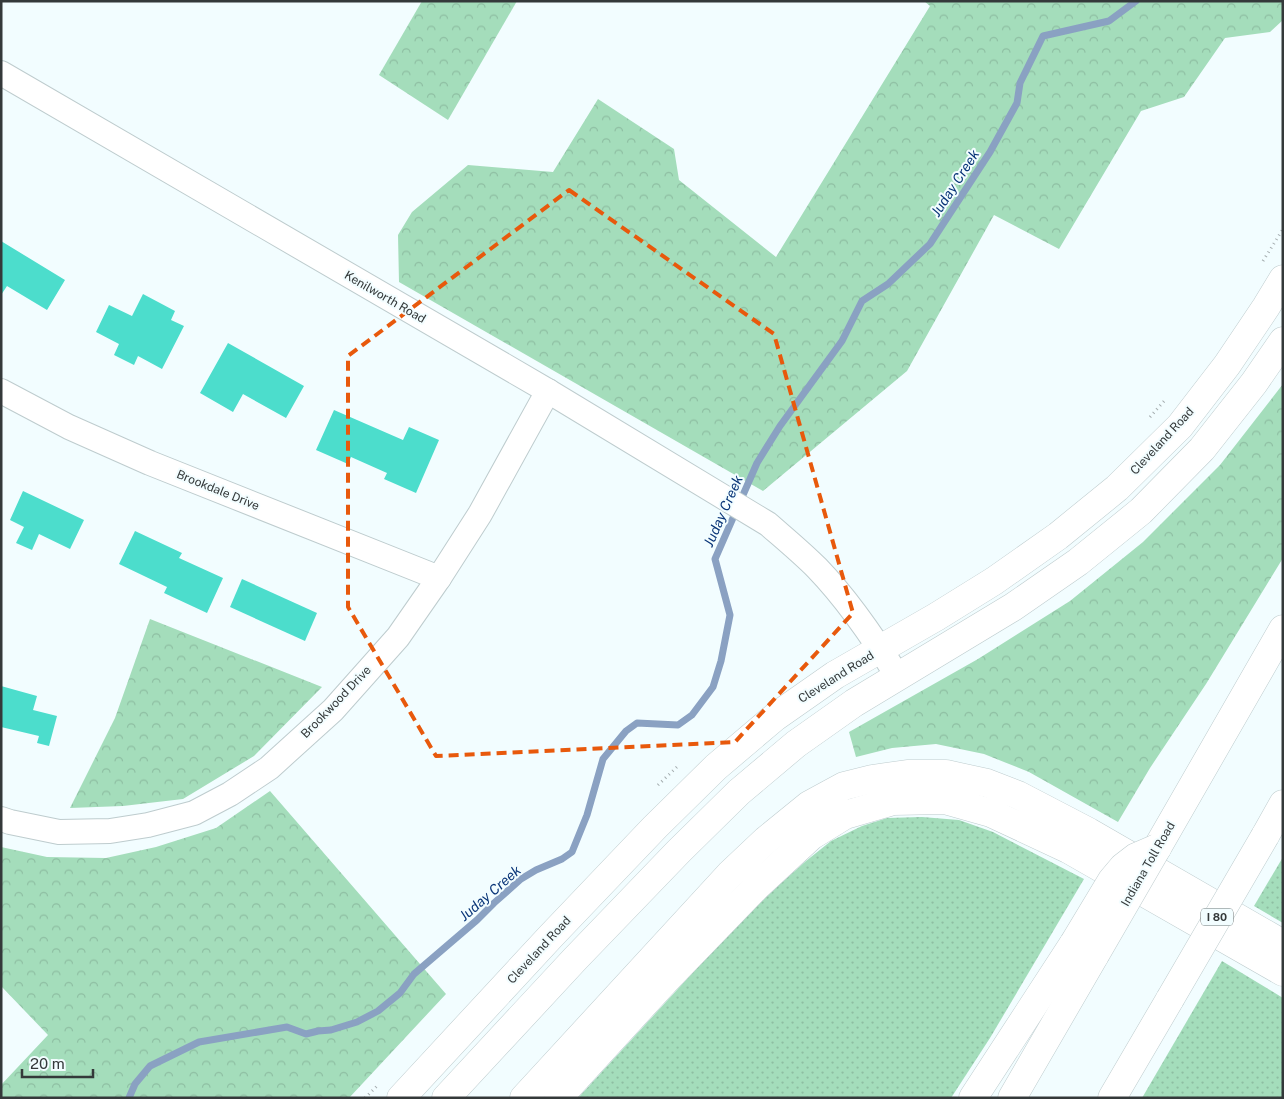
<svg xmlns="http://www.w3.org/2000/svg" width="1284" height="1099" viewBox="0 0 1284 1099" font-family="'Public Sans',sans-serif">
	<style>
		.grass { fill: url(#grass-dots) }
		.forest { fill: url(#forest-crowns) }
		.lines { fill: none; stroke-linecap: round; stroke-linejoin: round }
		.stream { stroke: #8aa1c2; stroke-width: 7 }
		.building { fill: #4cddcc }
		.minor-casing { stroke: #beccce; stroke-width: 26 }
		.major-casing { stroke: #beccce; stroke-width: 29 }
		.highway-casing { stroke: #beccce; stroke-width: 29 }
		.path { stroke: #a4acae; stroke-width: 3; stroke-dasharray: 1 4; stroke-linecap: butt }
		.minor { stroke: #fff; stroke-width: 24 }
		.major { stroke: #fff; stroke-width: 28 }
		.highway { stroke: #fff; stroke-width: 28 }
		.highway-bridge-casing { stroke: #beccce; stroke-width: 29; stroke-linecap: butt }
		.highway-bridge { stroke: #fff; stroke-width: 28 }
		.marked { fill: none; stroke: #e8590c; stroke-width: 4; stroke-dasharray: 10 6; stroke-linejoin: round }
		.labels { text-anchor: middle; stroke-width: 4; stroke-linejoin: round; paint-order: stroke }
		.shield { fill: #f2fdff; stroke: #6d7475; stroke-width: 1 }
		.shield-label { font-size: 11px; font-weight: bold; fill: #34393a }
		.street-label { font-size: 12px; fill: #34393a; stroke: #f2fdff }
		.water-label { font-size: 14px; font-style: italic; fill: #093578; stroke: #f2fdff }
	</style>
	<defs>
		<pattern id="grass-dots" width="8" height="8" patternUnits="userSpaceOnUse" patternTransform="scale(1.25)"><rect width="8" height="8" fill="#a4ddbb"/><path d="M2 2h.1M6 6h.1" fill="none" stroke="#8ebea2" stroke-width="1.8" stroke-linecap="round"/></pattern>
		<pattern id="forest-crowns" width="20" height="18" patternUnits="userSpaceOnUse" patternTransform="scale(1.25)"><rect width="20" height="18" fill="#a4ddbb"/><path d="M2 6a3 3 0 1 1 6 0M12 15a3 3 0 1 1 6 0" fill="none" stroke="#8ebea2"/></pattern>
	</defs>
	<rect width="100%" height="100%" fill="#f2fdff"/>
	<!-- grass -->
	<g class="grass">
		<polygon points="922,817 959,820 993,832 1084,879 990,1038 951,1098 578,1098 730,932 779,885 806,861 831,841 862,826 887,818"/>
		<polygon points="1283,857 1283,923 1254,906"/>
		<polygon points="1222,961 1283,998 1283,1098 1142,1098"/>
	</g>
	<!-- forest -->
	<g class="forest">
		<polygon points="422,1 517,1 448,120 379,75"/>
		<polygon points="924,1 1283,1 1283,20 1270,32 1225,38 1184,97 1141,111 1059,249 994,215 907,371 763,491 399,282 398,235 412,212 468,165 553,172 598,99 674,149 679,180 776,257 930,6"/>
		<polygon points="1283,384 1283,558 1206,684 1150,768 1118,822 1029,772 984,754 936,744 892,748 856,757 849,732 978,659 1070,601 1143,542 1220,465"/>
		<polygon points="150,619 322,687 254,756 183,799 123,806 70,808 115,718"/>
		<polygon points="270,791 446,994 349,1098 1,1098 1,1085 48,1035 1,986 1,847 47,857 106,858 156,847 216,828"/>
	</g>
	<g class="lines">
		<!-- stream -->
		<polyline class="stream" points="129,1098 135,1084 150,1066 199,1042 287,1027 306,1034 318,1031 331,1030 357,1022 378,1011 400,993 414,974 477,920 494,903 521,879 536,870 562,859 572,852 587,815 603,759 626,731 637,723 678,725 692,715 713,687 721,661 730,615 715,559 757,463 780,426 842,341 862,301 888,284 930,244 990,152 1017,103 1020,83 1043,36 1109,21 1136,1"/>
	</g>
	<!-- building -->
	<g class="building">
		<polygon points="1,241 65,280 47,310 7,286 1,295"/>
		<polygon points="143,294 175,311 171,320 184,326 162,369 138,356 134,365 114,355 119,344 96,332 109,305 132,316"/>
		<polygon points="228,343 304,386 286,418 243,394 233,412 200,393"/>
		<polygon points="334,410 403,440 409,427 439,440 416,493 384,479 387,473 351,457 348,464 316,450"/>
		<polygon points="23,491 84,520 70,549 39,534 32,550 16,543 24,527 10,520"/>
		<polygon points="135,531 182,553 179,558 223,578 207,613 164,593 167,587 119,564"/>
		<polygon points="242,579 317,613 305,641 230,607"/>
		<polygon points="1,686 37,696 33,710 57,716 49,746 37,743 39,736 1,727"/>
	</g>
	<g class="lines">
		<defs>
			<g id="minor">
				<path d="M1,73L548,391L768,524C784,538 801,552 817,568C847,599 875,640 898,677"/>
				<polyline points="1,391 69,427 150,463 439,578"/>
				<polyline points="1,819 10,822 59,832 110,831 148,825 194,813 230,794 269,768 333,710 398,637 439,578 480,514 548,391"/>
			</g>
			<g id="major">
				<polyline points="401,1098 551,936 655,827 716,767 775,717 835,675 936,617 994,581 1058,536 1117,488 1180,426 1227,365 1266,307 1283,279"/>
				<polyline points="446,1098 575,959 679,851 739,792 796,744 854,703 1013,607 1078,562 1141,511 1202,449 1254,383 1283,341"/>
			</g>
			<g id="highway">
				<polyline points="1265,836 1283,804"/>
				<polyline points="1157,848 1283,629"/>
				<polyline points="524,1098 730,874 766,840 809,805 844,786 872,779 907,774 946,774 987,783 1018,795 1089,832 1283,944"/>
				<polyline points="558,1098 666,980 756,887 811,836 845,815 893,801 945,800 991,813 1068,849 1283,972"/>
				<polyline points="973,1098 1074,943"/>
				<polyline points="1012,1098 1095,955"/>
				<polyline points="1112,1098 1170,999"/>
			</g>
		</defs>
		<!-- minor casing -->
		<use href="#minor" class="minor-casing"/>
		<!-- major casing -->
		<use href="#major" class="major-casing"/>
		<!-- highway casing -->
		<use href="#highway" class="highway-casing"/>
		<!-- path -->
		<g class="path">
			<polyline points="1263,261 1283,229"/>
			<polyline points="1150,417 1166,399"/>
			<polyline points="658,785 679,765"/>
			<polyline points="365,1098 379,1084"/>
		</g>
		<!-- minor -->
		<use href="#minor" class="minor"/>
		<!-- major -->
		<use href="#major" class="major"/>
		<!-- highway -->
		<use href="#highway" class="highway"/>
		<defs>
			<g id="highway-bridge">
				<polyline points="1074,943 1112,880 1123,867 1136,857 1157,848"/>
				<polyline points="1095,955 1157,848"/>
				<polyline points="1170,999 1265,836"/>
			</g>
		</defs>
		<!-- highway-bridge casing -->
		<use href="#highway-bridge" class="highway-bridge-casing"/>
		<!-- highway-bridge -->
		<use href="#highway-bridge" class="highway-bridge"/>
	</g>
	<!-- marked area -->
	<path class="marked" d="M569,190L774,334L853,613L735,742L436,756L348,607V356Z"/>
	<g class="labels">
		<!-- shield labels -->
		<rect class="shield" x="1201" y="908.5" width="32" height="17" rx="4"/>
		<g class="shield-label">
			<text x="1217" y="921">I 80</text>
		</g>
		<!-- street labels -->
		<g class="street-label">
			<text transform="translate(385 297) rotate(30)" y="4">Kenilworth Road</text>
			<text transform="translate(1162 441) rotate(-47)" y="4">Cleveland Road</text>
			<text transform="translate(218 490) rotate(22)" y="4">Brookdale Drive</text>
			<text transform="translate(836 677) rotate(-32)" y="4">Cleveland Road</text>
			<text transform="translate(336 702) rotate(-46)" y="4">Brookwood Drive</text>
			<text transform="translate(1148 864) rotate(-60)" y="4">Indiana Toll Road</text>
			<text transform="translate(539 950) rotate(-47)" y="4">Cleveland Road</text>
		</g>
		<!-- water labels -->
		<g class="water-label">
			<text transform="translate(955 183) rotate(-57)" y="5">Juday Creek</text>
			<text transform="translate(723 511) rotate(-66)" y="5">Juday Creek</text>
			<text transform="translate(490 893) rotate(-41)" y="5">Juday Creek</text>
		</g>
	</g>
	<!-- border -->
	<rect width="1284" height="1099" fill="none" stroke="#34393a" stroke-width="5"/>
	<!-- scale -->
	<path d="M22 1069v8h71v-8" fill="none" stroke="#34393a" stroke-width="2.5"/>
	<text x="30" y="1069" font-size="15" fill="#34393a" stroke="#f2fdff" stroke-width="4" paint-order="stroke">20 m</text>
</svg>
